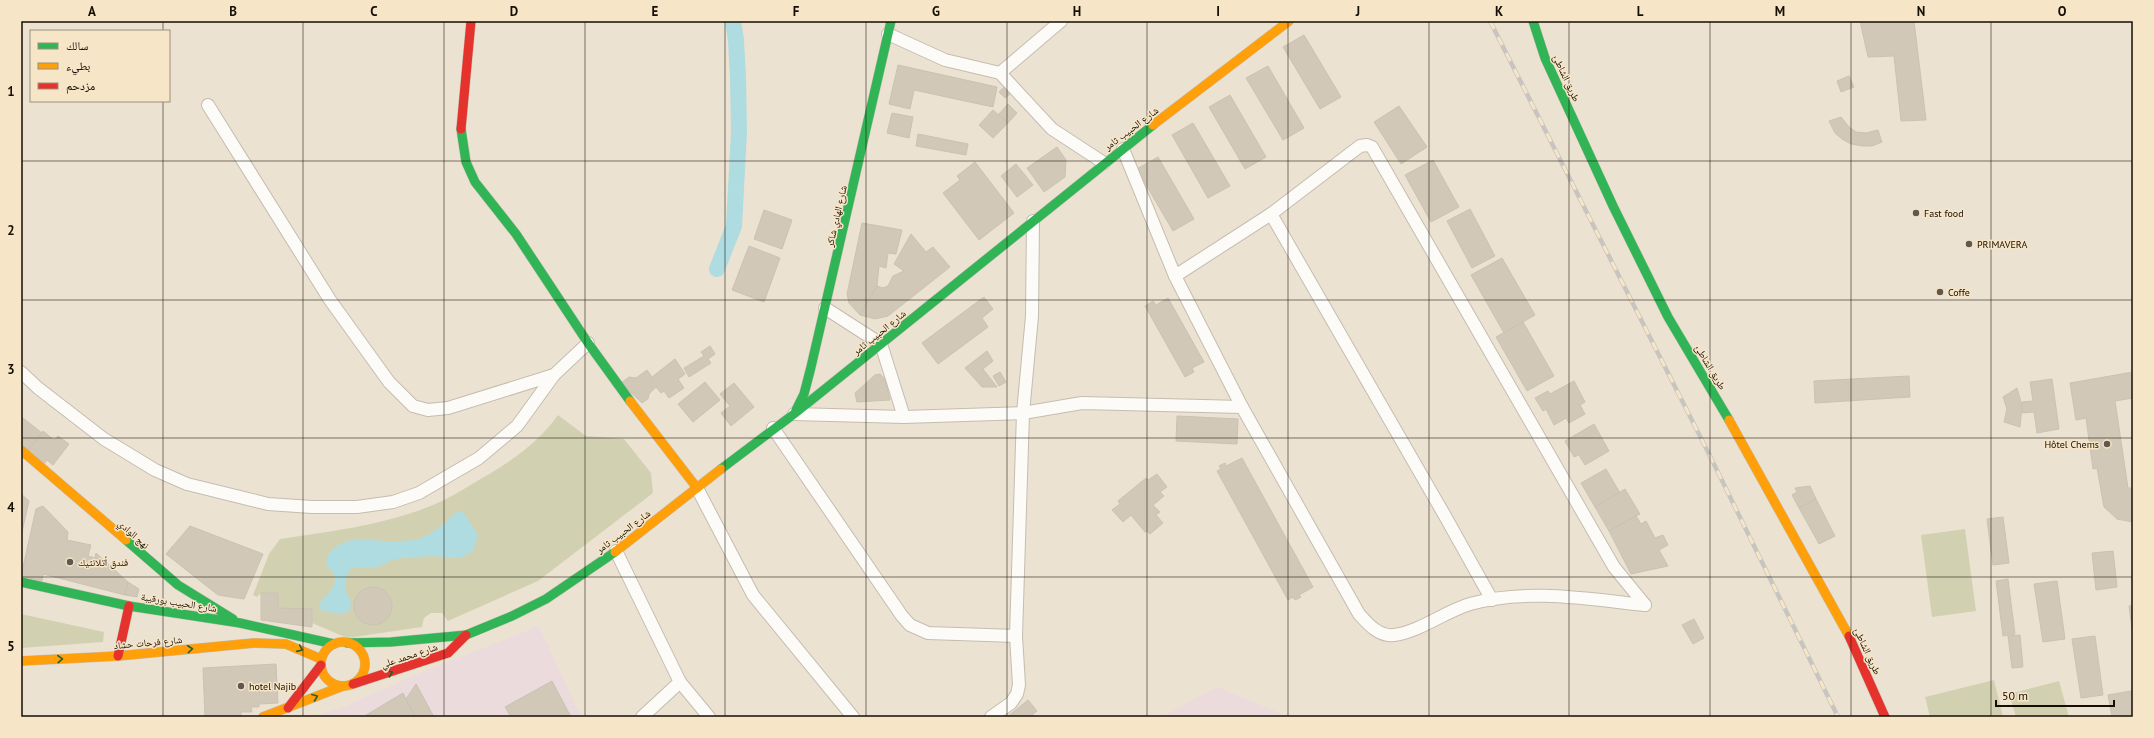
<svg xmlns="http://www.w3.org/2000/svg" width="2154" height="738" viewBox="0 0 2154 738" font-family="'PT Sans','Noto Naskh Arabic',sans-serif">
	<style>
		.industrial { fill: #ebdbdc }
		.green { fill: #d1d1b2 }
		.water { fill: #aedce1 }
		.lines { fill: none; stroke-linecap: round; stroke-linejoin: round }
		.canal { stroke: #aedce1; stroke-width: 16 }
		.building { fill: #d2c8b7; stroke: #c9c2b5 }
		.street-casing { stroke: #c4bdb0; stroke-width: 14 }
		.fast-casing { stroke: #c4bdb0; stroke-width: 10 }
		.slow-casing { stroke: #c4bdb0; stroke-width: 10 }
		.jam-casing { stroke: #c4bdb0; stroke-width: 10 }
		.street { stroke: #fcfbf8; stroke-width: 12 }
		.fast { stroke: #30b455; stroke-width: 9 }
		.slow { stroke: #ff9f0a; stroke-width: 9 }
		.jam { stroke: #e5322d; stroke-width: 9 }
		.rail-casing { stroke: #c8c5c1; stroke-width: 4.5 }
		.rail { stroke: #f7e5c7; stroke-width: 3; stroke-dasharray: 9; stroke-linecap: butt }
		.oneway { stroke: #22612d }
		.grid { fill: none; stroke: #150e05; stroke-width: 1; stroke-opacity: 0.55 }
		.poi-dot { fill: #60584d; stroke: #f7e5c7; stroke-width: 1.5 }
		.labels { text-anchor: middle; stroke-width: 3; stroke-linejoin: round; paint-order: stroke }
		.street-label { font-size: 10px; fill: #150e05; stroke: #f7e5c7 }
		.poi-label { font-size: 10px; fill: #150e05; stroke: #f7e5c7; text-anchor: start }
		.neatline { fill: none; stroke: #150e05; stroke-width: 1.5 }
		.grid-label { font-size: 13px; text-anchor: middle; font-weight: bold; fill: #150e05 }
	</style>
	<rect width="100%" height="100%" fill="#ece2d2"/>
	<!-- industrial -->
	<g class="industrial">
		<polygon points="539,626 581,717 311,717 344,707 422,672"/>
		<polygon points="1217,687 1289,717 1161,717"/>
	</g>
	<!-- green -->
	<g class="green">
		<path d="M558,415L586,436L624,439L651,473L653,493L538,581L448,621L442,613H431L424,618L422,627L347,638L312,623V609L278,608V593H261L257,597L253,595L269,554L280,539C334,531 392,524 442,501C456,494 470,485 484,477C512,461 540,441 558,415Z"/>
		<polygon points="1965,529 1976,611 1932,617 1921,535"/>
		<polygon points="21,614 104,632 103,642 21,648"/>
		<polygon points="1994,680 2003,717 1930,717 1925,697"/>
		<polygon points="2059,681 2069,717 2016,717 2009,694"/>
	</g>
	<!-- water -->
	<path class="water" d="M458,511L464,513L478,535L473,551L460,558L431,556L404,558L395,559L375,568L356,567L351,569L347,575L345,585V591L351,601L350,611L340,614L320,610C317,595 340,593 334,573C332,571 329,570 328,567C321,552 343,541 354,540C376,538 398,546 421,538C435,533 447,521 458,511Z"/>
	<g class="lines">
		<!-- canal -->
		<polyline class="canal" points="717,269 734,226 739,132 738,78 736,40 733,21"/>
	</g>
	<!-- building -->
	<g class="building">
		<polygon points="1860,21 1914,21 1926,120 1901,121 1894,56 1868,57"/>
		<polygon points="1304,35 1341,97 1320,109 1283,47"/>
		<polygon points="898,65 997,87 993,107 914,90 910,109 889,104"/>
		<polygon points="1268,66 1304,128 1283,140 1246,78"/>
		<polygon points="1849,76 1854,87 1841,92 1837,81"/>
		<polygon points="1004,87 1010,94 1005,98 999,92"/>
		<polygon points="1230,95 1266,157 1245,169 1209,107"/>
		<polygon points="1008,104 1017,113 1008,123 998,115"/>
		<polygon points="1399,106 1427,147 1401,164 1374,122"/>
		<polygon points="993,110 1008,123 993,138 979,125"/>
		<polygon points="892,113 913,117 909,138 887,133"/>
		<polygon points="1841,117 1849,127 1856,132 1866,133 1878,130 1882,142 1872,146 1863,146 1851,144 1842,139 1835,133 1829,121"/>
		<polygon points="1193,123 1230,186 1208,198 1172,135"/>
		<polygon points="918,134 968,144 966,155 916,146"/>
		<polygon points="1057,147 1066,160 1065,177 1044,192 1027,168"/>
		<polygon points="1158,157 1194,219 1173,231 1137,169"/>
		<polygon points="1433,160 1459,207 1431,222 1405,175"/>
		<polygon points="975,162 1014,213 979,240 943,193 960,180 957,176"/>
		<polygon points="1016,164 1033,185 1017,197 1001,176"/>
		<polygon points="1470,209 1495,256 1472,268 1447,221"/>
		<polygon points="764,210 792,220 782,249 754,239"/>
		<polygon points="862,223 902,230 896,254 888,253 886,268 879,266 877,286 860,315 849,303 847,294"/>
		<polygon points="911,234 926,252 933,247 950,267 888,316 875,319 860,315 877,286 883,288 888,286 893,276 904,271 894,264"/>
		<polygon points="749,246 780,258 764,302 732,290"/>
		<polygon points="1502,258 1535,315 1504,333 1471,275"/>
		<polygon points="984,297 993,309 982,318 988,327 938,364 922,343"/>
		<polygon points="1168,298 1204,362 1192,368 1194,372 1185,377 1145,306 1153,301 1156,305"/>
		<polygon points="1523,322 1554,376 1527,391 1496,337"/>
		<polygon points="710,346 715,354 708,359 711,363 689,377 684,368 704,356 701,352"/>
		<polygon points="987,351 993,361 983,369 997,387 982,387 965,368"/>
		<polygon points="675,359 685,374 678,379 684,388 669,398 664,391 661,393 656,387 649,394 648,399 642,403 621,383 629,377 636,378 647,370 652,377"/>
		<polygon points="1000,372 1006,382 999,386 993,376"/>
		<polygon points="2133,372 2133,398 2115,401 2128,488 2133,488 2133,522 2117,519 2104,507 2097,468 2093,469 2086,418 2076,420 2070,383"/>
		<polygon points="880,374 885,379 890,400 857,402 855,393 875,375"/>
		<polygon points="1909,376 1910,397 1815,403 1814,381"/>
		<polygon points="2052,379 2059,429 2037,433 2034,412 2022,413 2022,402 2033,401 2030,382"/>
		<polygon points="1574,381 1585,402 1580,405 1585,414 1569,423 1566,418 1554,425 1546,409 1543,411 1535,398 1548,391 1550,394"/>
		<polygon points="705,382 720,400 693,422 678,404"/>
		<polygon points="734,383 754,407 731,426 721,413 730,406 720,394"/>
		<polygon points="2017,388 2022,406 2020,427 2004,422 2007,409 2003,397"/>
		<polygon points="1177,416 1238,419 1237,444 1176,441"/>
		<polygon points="23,418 42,433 27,452 21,447 21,421"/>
		<polygon points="1594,424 1609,451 1585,465 1579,455 1574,457 1565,441"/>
		<polygon points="43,431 54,440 58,436 69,444 53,465 47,460 44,464 27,452"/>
		<polygon points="1242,458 1313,587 1299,595 1301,597 1295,600 1293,597 1288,600 1217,471 1221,469 1219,466 1225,463 1226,466"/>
		<polygon points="1606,469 1620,493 1595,507 1581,483"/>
		<polygon points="1157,474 1167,487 1160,492 1164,496 1153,505 1160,512 1156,515 1163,523 1150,534 1147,531 1145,532 1131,515 1123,522 1112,510 1120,504 1118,501 1146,478 1148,480"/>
		<polygon points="1810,486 1816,499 1799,508 1792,495 1797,492 1795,488"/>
		<polygon points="1625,489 1640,514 1609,531 1595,507"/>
		<polygon points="21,494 29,501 21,536"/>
		<polygon points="1816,499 1835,536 1819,544 1799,508"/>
		<polygon points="43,506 68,532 67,540 91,545 88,556 95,558 96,553 128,582 125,595 43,574 42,581 21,576 36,509"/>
		<polygon points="1636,516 1641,524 1646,521 1655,538 1663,535 1668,545 1659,550 1668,566 1631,574 1609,531"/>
		<polygon points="2003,517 2009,563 1993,565 1987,519"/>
		<polygon points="190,526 263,554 244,599 218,595 166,554"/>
		<polygon points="2113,551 2117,587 2096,590 2092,553"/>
		<polygon points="2008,579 2015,634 2003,636 1996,581"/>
		<polygon points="2057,581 2065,639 2043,642 2034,584"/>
		<polygon points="128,582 139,589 137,597 125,595"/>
		<circle cx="373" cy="606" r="19"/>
		<polygon points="261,593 278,593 278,608 312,609 312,627 261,620"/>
		<polygon points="2133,605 2133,636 2129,606"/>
		<polygon points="1694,619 1704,638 1693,644 1682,625"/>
		<polygon points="2020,635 2023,667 2012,668 2008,636"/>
		<polygon points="2095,636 2103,695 2081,698 2072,639"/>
		<polygon points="276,664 278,703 259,704 259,707 251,707 252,712 241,712 241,716 205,717 203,668"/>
		<polygon points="552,681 571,717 511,717 505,707"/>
		<polygon points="416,684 434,717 415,717 406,699"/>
		<polygon points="2131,691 2133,717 2112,717 2108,695"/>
		<polygon points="403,693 415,717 363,717"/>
		<polygon points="1028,700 1037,711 1032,715 1033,717 1007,717"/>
	</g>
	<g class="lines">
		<defs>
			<g id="street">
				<polyline points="888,34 945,60 1000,73 1052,129 1104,163"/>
				<polyline points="1000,73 1061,21"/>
				<polyline points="208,105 330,300 389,382 413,406 428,410 448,408 554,375"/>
				<path d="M1123,149L1175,276L1242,407L1359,614C1368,624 1379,637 1394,635C1421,631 1444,612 1470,604C1526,588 1588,599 1645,605"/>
				<polyline points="1271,214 1445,516 1492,600"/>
				<polyline points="1175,276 1271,214 1360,146 1367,145 1372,147 1614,567 1645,605"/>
				<polyline points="825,308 881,344 904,417"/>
				<polyline points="21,372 38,388 104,439 155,470 187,484 268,504 312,507 357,507 393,502 419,493 479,458 517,426 554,375 588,343"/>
				<polyline points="794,414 904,417 1023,413 1082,403 1242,407"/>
				<polyline points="773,428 902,616 910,625 928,633 1016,636"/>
				<polyline points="697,488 753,595 853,717"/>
				<polyline points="616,551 680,682 709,717"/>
				<polyline points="642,717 680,682"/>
				<polyline points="991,717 1011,703 1017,694 1019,685 1016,636 1023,413 1032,316 1033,221"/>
			</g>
			<g id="fast">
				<polyline points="1533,21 1545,58 1613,206 1668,317 1729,420"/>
				<polyline points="461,129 466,162 475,182 516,234 588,343 630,401"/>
				<polyline points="796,410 804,394 811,367 891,21"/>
				<polyline points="721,469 794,414 1153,125"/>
				<polyline points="126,540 178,585 233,619"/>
				<polyline points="21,582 129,606 240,623 334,644"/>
				<polyline points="347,643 391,642 466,635 512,616 546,599 615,552"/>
			</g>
			<g id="slow">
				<polyline points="1153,125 1289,21"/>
				<polyline points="630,401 697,488"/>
				<polyline points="1729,420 1849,636"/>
				<polyline points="21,450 126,540"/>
				<polyline points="615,552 721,469"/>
				<circle cx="343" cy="664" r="22"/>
				<polyline points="21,661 118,656 254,643 286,644 321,659"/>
				<polyline points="263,717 343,686"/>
			</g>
			<g id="jam">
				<polyline points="461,129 471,21"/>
				<polyline points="1849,636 1885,717"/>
				<polyline points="118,656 129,606"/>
				<polyline points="353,684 448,653 466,635"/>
				<polyline points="288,708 321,665"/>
			</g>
		</defs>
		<!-- street casing -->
		<use href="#street" class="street-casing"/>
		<!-- fast casing -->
		<use href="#fast" class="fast-casing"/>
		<!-- slow casing -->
		<use href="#slow" class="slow-casing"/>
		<!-- jam casing -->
		<use href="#jam" class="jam-casing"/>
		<!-- street -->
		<use href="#street" class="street"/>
		<!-- fast -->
		<use href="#fast" class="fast"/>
		<!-- slow -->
		<use href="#slow" class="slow"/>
		<!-- jam -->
		<use href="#jam" class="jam"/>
		<defs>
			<polyline id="rail" points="1490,21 1708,452 1838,717"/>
		</defs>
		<!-- rail casing -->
		<use href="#rail" class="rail-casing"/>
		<!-- rail -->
		<use href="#rail" class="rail"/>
	</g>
	<!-- one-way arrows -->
	<defs><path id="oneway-chevron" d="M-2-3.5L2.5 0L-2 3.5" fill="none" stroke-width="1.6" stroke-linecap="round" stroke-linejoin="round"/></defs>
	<g class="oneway">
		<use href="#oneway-chevron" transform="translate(190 649) rotate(-6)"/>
		<use href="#oneway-chevron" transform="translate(300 649) rotate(24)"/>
		<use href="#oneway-chevron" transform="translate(60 659) rotate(-3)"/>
		<use href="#oneway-chevron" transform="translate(390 673) rotate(-19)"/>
		<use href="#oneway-chevron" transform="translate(315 697) rotate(-22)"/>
	</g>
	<!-- grid -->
	<path class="grid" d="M163,21V31M303,21V717M444,21V717M585,21V717M725,21V717M866,21V717M1007,21V717M1147,21V717M1288,21V717M1429,21V717M1569,21V717M1710,21V717M1851,21V717M1991,21V717M163,101V717M21,161H2133M21,300H2133M21,438H2133M21,577H2133"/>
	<!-- markers -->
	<g class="poi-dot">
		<circle cx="1916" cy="213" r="4"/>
		<circle cx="1969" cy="244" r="4"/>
		<circle cx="1940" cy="292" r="4"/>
		<circle cx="2107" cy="444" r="4"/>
		<circle cx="70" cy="562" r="4"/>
		<circle cx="241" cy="686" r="4"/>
	</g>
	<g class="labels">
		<!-- street labels -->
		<g class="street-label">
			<text transform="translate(1567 78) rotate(65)" y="4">طريق الشاطئ</text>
			<text transform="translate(1131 128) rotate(-37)" y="4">شارع الحبيب ثامر</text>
			<text transform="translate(836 216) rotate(-77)" y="4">شارع الهادي شاكر</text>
			<text transform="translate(879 332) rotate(-39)" y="4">شارع الحبيب ثامر</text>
			<text transform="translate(1711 367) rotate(59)" y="4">طريق الشاطئ</text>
			<text transform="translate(623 531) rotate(-37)" y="4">شارع الحبيب ثامر</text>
			<text transform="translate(134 534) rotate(42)" y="4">نهج الوادي</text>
			<text transform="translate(179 602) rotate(9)" y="4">شارع الحبيب بورقيبة</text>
			<text transform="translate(148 642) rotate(-5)" y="4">شارع فرحات حشاد</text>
			<text transform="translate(1868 651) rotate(65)" y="4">طريق الشاطئ</text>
			<text transform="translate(409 655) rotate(-18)" y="4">شارع محمد علي</text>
		</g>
		<!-- poi labels -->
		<g class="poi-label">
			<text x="1924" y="217">Fast food</text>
			<text x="1977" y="248">PRIMAVERA</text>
			<text x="1948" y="296">Coffe</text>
			<text x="2099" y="448" text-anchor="end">Hôtel Chems</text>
			<text x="78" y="566">فندق أتلانتيك</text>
			<text x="249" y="690">hotel Najib</text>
		</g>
	</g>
	<!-- border -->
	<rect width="2154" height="738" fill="none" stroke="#f7e5c7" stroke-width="44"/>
	<!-- legend -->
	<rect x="30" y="30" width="140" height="72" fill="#f7e5c7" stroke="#9d8f79"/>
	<rect x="38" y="43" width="20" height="6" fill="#30b455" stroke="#9d8f79"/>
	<text x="66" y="50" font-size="12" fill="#150e05">سالك</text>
	<rect x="38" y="63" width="20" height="6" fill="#ff9f0a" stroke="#9d8f79"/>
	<text x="66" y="70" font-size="12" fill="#150e05">بطيء</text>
	<rect x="38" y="83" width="20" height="6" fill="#e5322d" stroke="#9d8f79"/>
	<text x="66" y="90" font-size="12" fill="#150e05">مزدحم</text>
	<!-- scale -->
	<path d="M1996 700v6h118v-6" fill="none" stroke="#150e05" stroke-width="2"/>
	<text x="2002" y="700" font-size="12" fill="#150e05" stroke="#f7e5c7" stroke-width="3" paint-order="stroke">50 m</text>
	<rect x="22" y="22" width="2110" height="694" class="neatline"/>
	<g class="grid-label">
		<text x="92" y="16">A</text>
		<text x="233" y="16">B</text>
		<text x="374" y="16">C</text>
		<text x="514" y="16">D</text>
		<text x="655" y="16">E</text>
		<text x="796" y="16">F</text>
		<text x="936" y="16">G</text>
		<text x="1077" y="16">H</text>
		<text x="1218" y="16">I</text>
		<text x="1358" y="16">J</text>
		<text x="1499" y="16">K</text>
		<text x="1640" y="16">L</text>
		<text x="1780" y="16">M</text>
		<text x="1921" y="16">N</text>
		<text x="2062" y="16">O</text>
		<text x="11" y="96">1</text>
		<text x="11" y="235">2</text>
		<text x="11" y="374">3</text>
		<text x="11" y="512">4</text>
		<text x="11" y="651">5</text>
	</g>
</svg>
